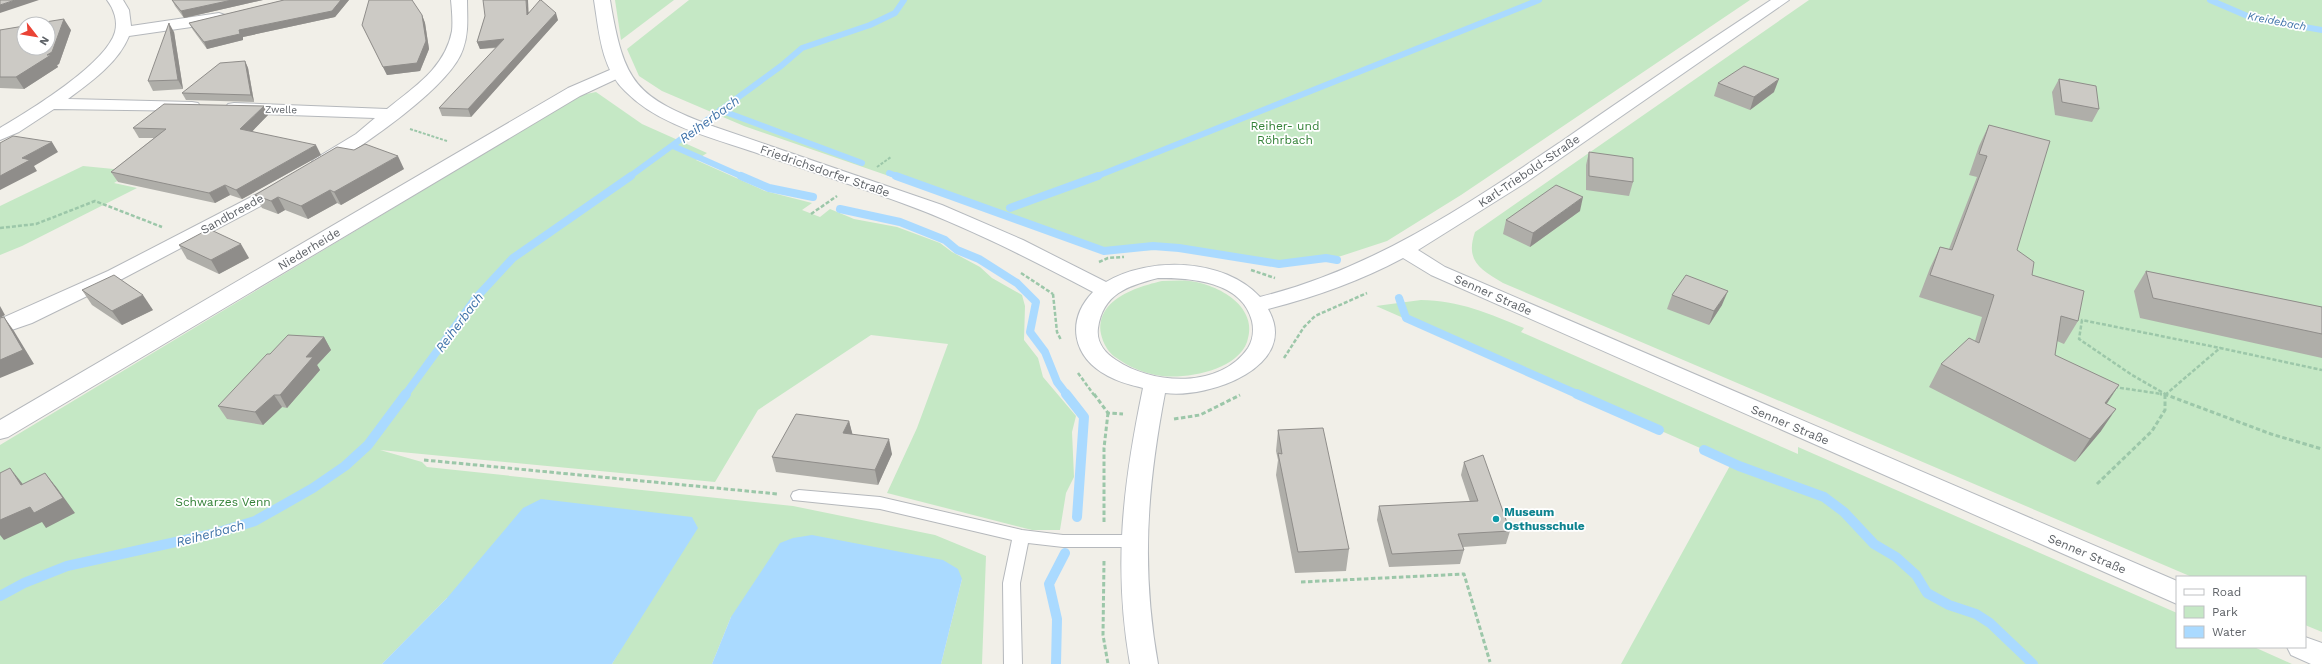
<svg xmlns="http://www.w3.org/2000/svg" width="2322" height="664" viewBox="0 0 2322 664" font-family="'Work Sans',sans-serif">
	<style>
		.green { fill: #c5e8c5 }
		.water { fill: #aadaff }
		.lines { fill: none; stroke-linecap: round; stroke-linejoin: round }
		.stream-far2 { stroke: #aadaff; stroke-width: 6 }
		.stream-far1 { stroke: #aadaff; stroke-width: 8 }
		.stream { stroke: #aadaff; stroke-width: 10 }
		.lane-casing { stroke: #b5b8bc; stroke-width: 2 }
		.street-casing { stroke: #b5b8bc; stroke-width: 2 }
		.secondary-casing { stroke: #b6babf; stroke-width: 2 }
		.path-far2 { stroke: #9cc7a9; stroke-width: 2; stroke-dasharray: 3 1.5; stroke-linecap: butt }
		.path-far1 { stroke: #9cc7a9; stroke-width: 2.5; stroke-dasharray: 4 2; stroke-linecap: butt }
		.path { stroke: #9cc7a9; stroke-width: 3; stroke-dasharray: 4.5 2.5; stroke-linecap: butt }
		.lane { fill: #fff; fill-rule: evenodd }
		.street { fill: #fff; fill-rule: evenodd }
		.secondary { fill: #fff; fill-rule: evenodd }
		.wall { fill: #afaea9 }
		.shaded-wall { fill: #8f8d8a }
		.building { fill: #cccac5; stroke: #8f8d8a }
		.culture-dot { fill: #0f9aa8; stroke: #fff; stroke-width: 1.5 }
		.labels { text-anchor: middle; stroke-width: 3.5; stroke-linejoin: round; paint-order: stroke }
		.far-street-label { font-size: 10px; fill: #5f6368; stroke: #fff }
		.far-water-label { font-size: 11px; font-style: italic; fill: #4174aa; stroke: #fff }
		.park-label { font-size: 12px; fill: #348238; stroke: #fff }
		.street-label { font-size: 12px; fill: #5f6368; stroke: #fff }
		.culture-label { font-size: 12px; font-weight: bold; fill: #0d838f; stroke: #fff; text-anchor: start }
		.water-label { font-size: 13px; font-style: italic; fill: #4174aa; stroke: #fff }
	</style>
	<rect width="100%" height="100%" fill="#f1efe8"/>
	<!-- green -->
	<g class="green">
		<polygon points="615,0 674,0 621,40"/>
		<polygon points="689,0 1750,0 1461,195 1387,241 1326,261 1280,267 1181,249 1099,252 915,185 744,126 662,91 639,76 627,49"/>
		<path d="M1809,0H2322V632L2305,625V577H2192L1503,283C1480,269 1465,261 1475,232Z"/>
		<polygon points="596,92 642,124 707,153 696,160 765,191 812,203 802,210 820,217 830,209 854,219 897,227 940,243 952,252 980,267 992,278 1022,295 1025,306 1024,340 1038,358 1043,377 1076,416 1072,432 1074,477 1066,493 1060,530 1032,530 887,493 917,428 948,344 871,335 758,410 715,482 380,450 422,462 427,467 793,506 935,535 986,556 982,664 941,664 962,579 731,617 712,664 612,664 619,652 447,598 382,664 0,664 0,445 581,95"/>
		<polygon points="83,166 134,171 114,183 137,188 22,246 0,255 0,206"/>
		<path d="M1162,281C1171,281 1180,280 1189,281C1218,284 1260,307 1247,342C1237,370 1188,379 1162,376C1145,374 1129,367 1115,357C1108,352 1103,343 1101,334C1095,300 1136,287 1162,281Z"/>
		<path d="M1421,300C1458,300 1490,314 1524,328L1521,332L1798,454V447L2177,613V647H2254L2292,664H1621L1732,462L1376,306Z"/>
	</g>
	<!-- water -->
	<g class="water">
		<polygon points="541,499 692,517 698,528 612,664 382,664 447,598 523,508"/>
		<polygon points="812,535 943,560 958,569 962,579 941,664 712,664 731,617 780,543 793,538"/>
	</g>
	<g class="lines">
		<!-- stream-far2 -->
		<g class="stream-far2">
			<polyline points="2210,0 2252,18 2322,30"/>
			<polyline points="720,110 862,163"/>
			<polyline points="673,146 743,177"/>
			<polyline points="889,173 899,177"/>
			<polyline points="629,177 781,66 802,48 870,25 895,13 904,0"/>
			<polyline points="1095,177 1539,0"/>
		</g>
		<!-- stream-far1 -->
		<g class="stream-far1">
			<polyline points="741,176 769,188 813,197"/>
			<polyline points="896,176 1104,251 1153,246 1179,248 1279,264 1326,258 1337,260"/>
			<polyline points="1010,208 1098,176"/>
			<polyline points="840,209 900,222 945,240 957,250 979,259 1017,283 1036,302 1030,332 1045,352 1057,382 1067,395"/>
			<polyline points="1399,298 1406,318 1579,395"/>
			<polyline points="405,395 475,299 513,258 631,176"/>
		</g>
		<!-- stream -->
		<g class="stream">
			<polyline points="1066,394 1084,417 1077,517"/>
			<polyline points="1577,394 1659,430"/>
			<polyline points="1704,450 1739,466 1824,497 1844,512 1874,544 1896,557 1916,575 1927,593 1949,605 1976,614 1990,623 2033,664"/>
			<polyline points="0,596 24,583 67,566 212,534 255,521 313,488 345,466 368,445 406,394"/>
			<polyline points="1056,664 1057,619 1049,584 1065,553"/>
		</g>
		<defs>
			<polygon id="lane" points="799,490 880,497 1022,530 1063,535 1134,535 1140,536 1142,541 1140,546 1134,547 1063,547 1028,543 1020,583 1022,664 1004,664 1003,583 1012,540 880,509 793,500 791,496 793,492"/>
			<g id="street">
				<path d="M107,0H123L129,10L131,26L219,13L225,15L227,18L225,21L219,23L129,36C118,63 91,82 68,99L192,102L198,103L201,107L198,111L54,109L19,132L0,140V128C29,111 106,64 115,32C118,21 114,9 107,0Z"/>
				<path d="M451,0H467C467,17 469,32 463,49C451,87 362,146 327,168L320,170L313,168L311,164L313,160L356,134L375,118L234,113L228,112L225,108L228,104L234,103L387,109C414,87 445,68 452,31C453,22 452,10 451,0Z"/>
				<polygon points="619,66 625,67 627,71 625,75 580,96 8,437 0,439 0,420 568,88"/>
				<polygon points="284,180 291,182 294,186 291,190 122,279 32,323 0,334 0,319 108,271"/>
			</g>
			<g id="secondary">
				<path d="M594,0H610C624,84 635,97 715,127L942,205L1023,240L1106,282C1150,256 1224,258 1260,297C1373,269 1467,205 1562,141C1631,93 1701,46 1771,0H1789L1525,183L1418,250L1445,267L2177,581V604L1431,275L1403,258C1360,281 1315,297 1268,309C1301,366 1209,399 1165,393C1147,488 1141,568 1158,664H1130C1113,566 1123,485 1143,388C1131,385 1119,382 1108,376C1073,358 1065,321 1093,292C1030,259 968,227 902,203C853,185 803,169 754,152C710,137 658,125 625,91C601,68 599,31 594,0ZM1158,278C1191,278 1242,281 1252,321C1254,330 1253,340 1248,348C1220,389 1153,385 1116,360C1105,353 1096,342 1098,328C1103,294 1127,286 1158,278Z"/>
				<polygon points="2305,637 2322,643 2322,664 2311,664 2291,655 2287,647 2305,647"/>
			</g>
		</defs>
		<!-- lane casing -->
		<use href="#lane" class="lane-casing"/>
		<!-- street casing -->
		<use href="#street" class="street-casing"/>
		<!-- secondary casing -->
		<use href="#secondary" class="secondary-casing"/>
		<!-- path-far2 -->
		<g class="path-far2">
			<polyline points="410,129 447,141"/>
			<polyline points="877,167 891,157"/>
		</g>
		<!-- path-far1 -->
		<g class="path-far1">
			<polyline points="811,214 837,196"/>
			<polyline points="0,228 36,224 95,201 162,227"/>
			<polyline points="1099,262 1108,258 1124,257"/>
			<polyline points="1251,270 1275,278"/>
			<polyline points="1021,273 1053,294"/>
			<polyline points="1053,294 1057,332 1061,340"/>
			<polyline points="1284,358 1304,327 1315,316 1367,293"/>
			<polyline points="1078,373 1094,395"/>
			<polyline points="2114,387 2162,394"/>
			<polyline points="2165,395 2220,348 2322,370"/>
			<polyline points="2167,395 2132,375 2079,339 2082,320 2220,348"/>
		</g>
		<!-- path -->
		<g class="path">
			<polyline points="1094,394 1108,413 1123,414"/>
			<polyline points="2160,394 2162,394"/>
			<polyline points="2164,394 2271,434 2322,449"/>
			<polyline points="1174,419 1200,415 1240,395"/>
			<polyline points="424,460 778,494"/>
			<polyline points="2097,484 2152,431 2165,410 2165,394"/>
			<polyline points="1104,522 1104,448 1108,413"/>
			<polyline points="1104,561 1103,635 1108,664"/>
			<polyline points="1301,582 1464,574 1490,662"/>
		</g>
		<!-- lane -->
		<use href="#lane" class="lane"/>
		<!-- street -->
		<use href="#street" class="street"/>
		<!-- secondary -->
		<use href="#secondary" class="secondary"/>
	</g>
	<!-- wall -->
	<g class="wall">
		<polygon points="172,0 263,0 184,18 175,6"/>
		<polygon points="284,0 349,0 335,17 243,37 243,40 207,49 193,30 189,23"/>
		<polygon points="529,12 558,20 471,117 442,116 439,108 496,48 480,49 477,42 485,16"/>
		<polygon points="422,15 425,23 429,49 420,71 387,75 362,25"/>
		<polygon points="0,30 71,30 59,64 57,65 58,67 24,89 0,88"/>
		<polygon points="174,32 183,89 153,91 148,81"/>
		<polygon points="245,61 248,68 254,102 186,100 182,93"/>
		<polygon points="2059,79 2099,109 2092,122 2055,115 2052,92"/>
		<polygon points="1718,83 1774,92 1750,110 1714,96"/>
		<polygon points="268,115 252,131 321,155 242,199 230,195 215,203 118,182 111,172 154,138 139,138 133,128"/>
		<polygon points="1989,125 2017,250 2032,275 2078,321 2064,344 2057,341 2055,355 2106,404 2101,431 2075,462 1929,387 1941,364 1975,341 1982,317 1919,297 1930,268 1940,247 1949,249 1977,177 1969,175 1979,146"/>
		<polygon points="1589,152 1633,182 1629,196 1586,190 1586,165"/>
		<polygon points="404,169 341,205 337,203 308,219 285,210 278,214 262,208 255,195"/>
		<polygon points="1580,211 1530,247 1503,234 1506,220"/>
		<polygon points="179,245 249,258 219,274 187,259"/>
		<polygon points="2146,271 2322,307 2322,358 2140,318 2134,291"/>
		<polygon points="82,290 153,310 122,325 92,305"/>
		<polygon points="1672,295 1722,305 1709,325 1667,309"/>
		<polygon points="324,337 331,350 317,365 320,370 287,408 282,407 263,425 227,419 218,406 270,354"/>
		<polygon points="849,421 852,434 892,454 878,485 776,472 772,457"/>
		<polygon points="1278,430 1349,549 1346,571 1295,573 1276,475 1278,460 1276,451"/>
		<polygon points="1464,462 1510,531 1506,544 1463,547 1464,550 1460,564 1389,567 1377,520 1379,506 1470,502 1461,475"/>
	</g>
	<!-- shaded-wall -->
	<g class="shaded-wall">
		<polygon points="15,0 39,0 0,13 0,5"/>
		<polygon points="232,0 263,0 184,18 181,11"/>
		<polygon points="341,0 349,0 335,17 243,37 243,40 207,49 204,42 239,30"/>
		<polygon points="526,0 528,0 529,22 527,15"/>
		<polygon points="556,13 558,20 471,117 468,109"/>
		<polygon points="422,15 425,23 429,49 420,71 387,75 383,67"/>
		<polygon points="64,19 71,30 59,64 57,65 58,67 24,89 16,77"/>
		<polygon points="169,23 174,32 183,89 178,80"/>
		<polygon points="504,39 507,46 480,49 477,42"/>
		<polygon points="245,61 248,68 254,102 251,95"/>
		<polygon points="1779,79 1774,92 1750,110 1754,97"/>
		<polygon points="264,106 268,115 245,139 240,129"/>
		<polygon points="52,142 58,152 34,166 37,171 0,190 0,176 22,158"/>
		<polygon points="316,145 321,155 242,199 236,190"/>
		<polygon points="398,156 404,169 341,205 334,192"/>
		<polygon points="225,185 230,195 215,203 209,193"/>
		<polygon points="330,190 337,203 308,219 301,206"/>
		<polygon points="278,197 285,210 278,214 271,201"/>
		<polygon points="1583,197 1580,211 1530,247 1533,233"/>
		<polygon points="241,244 249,258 219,274 211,260"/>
		<polygon points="1728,291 1722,305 1709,325 1714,311"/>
		<polygon points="143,295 153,310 122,325 112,311"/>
		<polygon points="0,306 5,315 0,318"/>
		<polygon points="4,317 14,331 34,364 0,378 0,360"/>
		<polygon points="324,337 331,350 317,365 320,370 287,408 280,395 306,357"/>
		<polygon points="2119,385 2104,408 2105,403"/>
		<polygon points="274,395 282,407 263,425 255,412"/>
		<polygon points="2116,409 2101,431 2075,462 2090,439"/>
		<polygon points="849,421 853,436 843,433"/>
		<polygon points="889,439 892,454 878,485 875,470"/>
		<polygon points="10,468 22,483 34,500 21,485"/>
		<polygon points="45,473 57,488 75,513 46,528 42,522 4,540 0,535 0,520"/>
	</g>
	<!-- building -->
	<g class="building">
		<polygon points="0,0 15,0 0,5"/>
		<polygon points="172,0 232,0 181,11"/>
		<polygon points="284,0 341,0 332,11 239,30 240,34 204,42 189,23"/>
		<polygon points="369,0 412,0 422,15 426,41 417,63 383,67 362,25"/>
		<polygon points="483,0 526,0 527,15 540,0 541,0 556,13 468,109 439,108 504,39 477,42 485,16"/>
		<polygon points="64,19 52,52 47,55 51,55 16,77 0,77 0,30 24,26 24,48 48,48 48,24 33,24"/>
		<polygon points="169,23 178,80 148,81"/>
		<polygon points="245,61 251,95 182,93 220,63"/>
		<polygon points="1744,66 1779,79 1754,97 1718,83"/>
		<polygon points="2059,79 2096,86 2099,109 2062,102"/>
		<polygon points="164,104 264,106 240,129 316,145 236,190 225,185 209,193 111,172 166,129 133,128"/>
		<polygon points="1989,125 2050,141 2017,250 2034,262 2032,275 2084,291 2078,321 2061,316 2055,355 2119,385 2105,403 2116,409 2090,439 1941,364 1969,338 1979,343 1994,295 1930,275 1940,247 1952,250 1987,156 1979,154"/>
		<polygon points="13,136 52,142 22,158 30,160 0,176 0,143"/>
		<polygon points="365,144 398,156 334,192 330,190 301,206 278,197 271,201 255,195 337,147 354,150"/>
		<polygon points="1589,152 1633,158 1633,182 1589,176"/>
		<polygon points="1556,185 1583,197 1533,233 1506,220"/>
		<polygon points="209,229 241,244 211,260 179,245"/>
		<polygon points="2146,271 2322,307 2322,334 2153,298"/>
		<polygon points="114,275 143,295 112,311 82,290"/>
		<polygon points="1686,275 1728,291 1714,311 1672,295"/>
		<polygon points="4,317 23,350 0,360 0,318"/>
		<polygon points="288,335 324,337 306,357 313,357 280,395 274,395 255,412 218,406 267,354 270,354"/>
		<polygon points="796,414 849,421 843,433 889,439 875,470 772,457"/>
		<polygon points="1323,428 1349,549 1298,552 1278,453 1282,454 1278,430"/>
		<polygon points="1483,455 1510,531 1458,534 1464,550 1392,554 1379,506 1478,501 1464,462"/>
		<polygon points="10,468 21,485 45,473 63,498 34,513 30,507 0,520 0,473"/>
	</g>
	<!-- markers -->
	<circle class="culture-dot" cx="1496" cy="519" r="4"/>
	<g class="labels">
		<!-- far-street labels -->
		<g class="far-street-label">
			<text transform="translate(281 109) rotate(1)" y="4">Zwelle</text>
		</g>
		<!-- far-water labels -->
		<g class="far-water-label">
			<text transform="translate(2277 21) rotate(11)" y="4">Kreidebach</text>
		</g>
		<!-- park labels -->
		<g class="park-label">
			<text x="1285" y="130">Reiher- und<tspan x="1285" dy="14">Röhrbach</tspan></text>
			<text x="223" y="506">Schwarzes Venn</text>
		</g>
		<!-- street labels -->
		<g class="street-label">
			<text transform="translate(825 171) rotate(19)" y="4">Friedrichsdorfer Straße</text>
			<text transform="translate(1529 171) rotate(-34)" y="4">Karl-Triebold-Straße</text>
			<text transform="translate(232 214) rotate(-29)" y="4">Sandbreede</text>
			<text transform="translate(309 249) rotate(-31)" y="4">Niederheide</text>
			<text transform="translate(1493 295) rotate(24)" y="4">Senner Straße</text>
			<text transform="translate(1790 425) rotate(23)" y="4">Senner Straße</text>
			<text transform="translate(2087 554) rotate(23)" y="4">Senner Straße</text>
		</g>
		<!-- culture labels -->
		<g class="culture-label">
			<text x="1504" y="516">Museum<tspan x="1504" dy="14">Osthusschule</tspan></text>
		</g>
		<!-- water labels -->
		<g class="water-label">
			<text transform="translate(709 119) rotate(-36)" y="5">Reiherbach</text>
			<text transform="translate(459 322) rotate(-53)" y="5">Reiherbach</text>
			<text transform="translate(210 533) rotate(-15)" y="5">Reiherbach</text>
		</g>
	</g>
	<!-- legend -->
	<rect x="2176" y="576" width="130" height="72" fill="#ffffff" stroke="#bfc1c3"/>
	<rect x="2184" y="589" width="20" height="6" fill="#ffffff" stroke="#bfc1c3"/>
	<text x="2212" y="596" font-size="12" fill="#5f6368">Road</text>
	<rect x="2184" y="606" width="20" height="12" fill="#c5e8c5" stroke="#bfc1c3"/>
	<text x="2212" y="616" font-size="12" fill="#5f6368">Park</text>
	<rect x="2184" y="626" width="20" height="12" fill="#aadaff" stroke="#bfc1c3"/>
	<text x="2212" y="636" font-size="12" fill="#5f6368">Water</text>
	<!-- north arrow -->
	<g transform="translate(36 36) rotate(121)"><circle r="19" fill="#ffffff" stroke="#bfc1c3"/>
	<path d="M0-3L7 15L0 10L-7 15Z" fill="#ea4335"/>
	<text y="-6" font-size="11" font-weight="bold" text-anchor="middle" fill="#5f6368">N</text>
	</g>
</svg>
